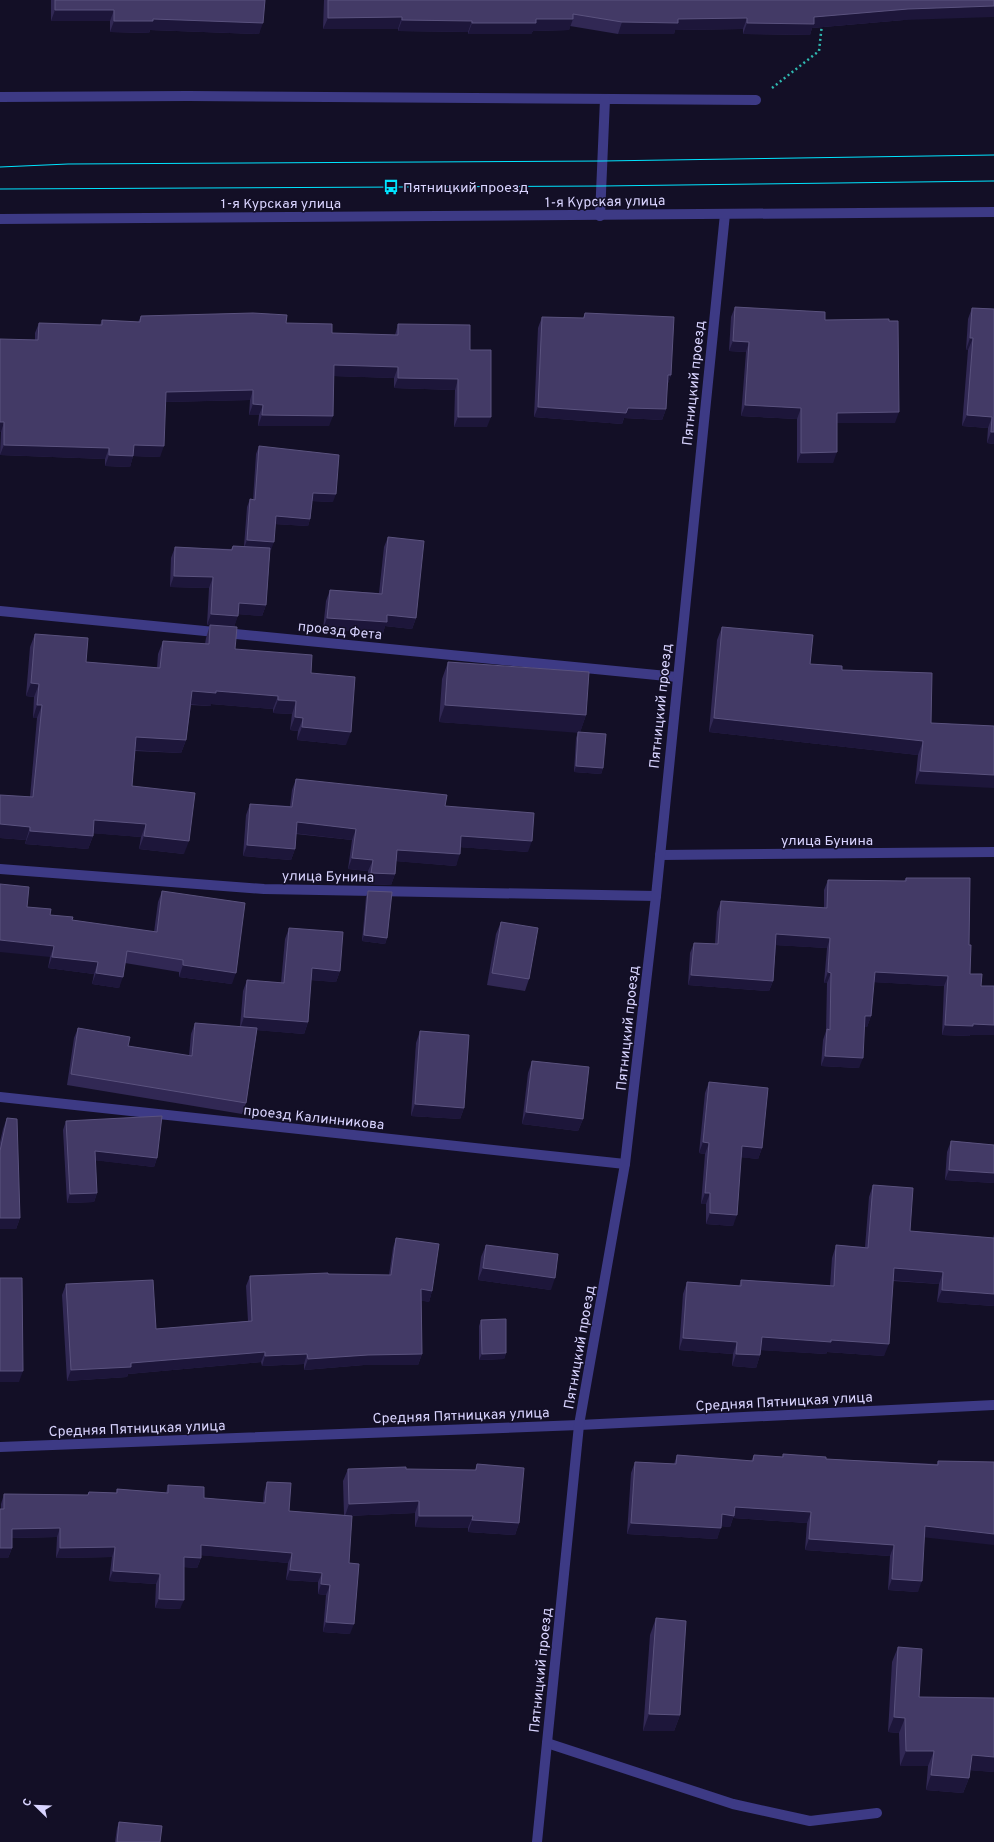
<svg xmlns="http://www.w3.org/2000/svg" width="994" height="1842" viewBox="0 0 994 1842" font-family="Overpass,sans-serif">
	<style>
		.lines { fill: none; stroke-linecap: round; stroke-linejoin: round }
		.path { stroke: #2fb8b0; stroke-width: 2.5; stroke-dasharray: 2 3; stroke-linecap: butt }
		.service { stroke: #3d3a85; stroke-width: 10 }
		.minor { stroke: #3d3a85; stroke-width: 10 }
		.tertiary { stroke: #3d3a85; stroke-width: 10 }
		.tram { stroke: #00e5ff; stroke-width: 1 }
		.wall { fill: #312854 }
		.shaded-wall { fill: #1d163a }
		.building { fill: #433a66; stroke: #5a527e }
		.labels { text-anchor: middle; stroke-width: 3; stroke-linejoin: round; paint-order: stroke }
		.poi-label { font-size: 14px; fill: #d9d4ff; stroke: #130f26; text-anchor: start }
		.street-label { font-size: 14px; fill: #d9d4ff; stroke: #130f26 }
	</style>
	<rect width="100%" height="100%" fill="#130f26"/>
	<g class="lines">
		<!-- path -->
		<polyline class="path" points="772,88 819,51 822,24"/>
		<!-- service -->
		<g class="service">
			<polyline points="0,97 188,96 756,100"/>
			<polyline points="600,216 605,99"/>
			<polyline points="547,1743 733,1804 810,1821 877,1813"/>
		</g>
		<!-- minor -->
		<g class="minor">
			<polyline points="0,611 677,677"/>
			<polyline points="660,855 994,852"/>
			<polyline points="0,869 264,889 656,896"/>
			<polyline points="0,1097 625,1164"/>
			<polyline points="0,1447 579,1425 994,1405"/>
			<polyline points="537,1842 579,1425 625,1164 656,896 725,214"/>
		</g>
		<!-- tertiary -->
		<polyline class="tertiary" points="0,219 994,212"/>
		<!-- tram -->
		<g class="tram">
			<polyline points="0,167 68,164 602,161 994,155"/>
			<polyline points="0,189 602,186 994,181"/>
		</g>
	</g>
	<!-- wall -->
	<g class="wall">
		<polygon points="51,0 265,0 259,34 150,30 149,33 110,32 110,21 51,21"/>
		<polygon points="324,0 994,0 904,20 812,28 810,35 743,34 743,29 675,30 674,34 618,34 570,26 569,30 533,31 531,34 468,34 468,32 398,31 398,29 323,29"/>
		<polygon points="735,307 825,320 895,423 837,423 833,463 797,463 797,419 741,416 746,352 729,351 731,317"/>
		<polygon points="972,308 994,309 994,444 987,443 988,428 962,426 968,350 966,350 968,319"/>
		<polygon points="585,313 671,375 667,386 666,409 662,420 624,418 622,424 534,417 538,328 542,317 583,318"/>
		<polygon points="141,316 286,323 332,333 395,335 398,324 470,350 487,427 454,427 455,390 394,388 394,378 334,376 329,426 258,426 259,415 249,415 250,400 165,402 160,457 133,456 130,467 105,466 105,459 0,455 1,432 0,432 35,340 35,333 39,323 100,325 102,320 138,322"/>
		<polygon points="259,446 333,502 312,501 310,519 308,526 275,524 271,550 270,550 266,605 262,616 238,614 234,627 235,649 311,673 346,745 297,740 298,731 290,730 292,714 273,713 273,709 211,704 211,706 191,705 186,740 181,753 135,751 132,786 184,854 139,849 141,837 93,833 93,836 88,849 25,844 26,840 0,838 0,795 30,797 37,718 33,718 34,697 26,696 30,647 35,634 86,662 157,668 158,654 163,641 205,644 206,638 210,625 207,625 209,588 170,587 171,558 175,547 231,549 233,546 244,546 247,507 250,499 253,500 256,454"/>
		<polygon points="388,537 416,618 412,629 385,626 383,633 323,629 326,601 330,590 379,593 384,547"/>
		<polygon points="722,627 810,664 842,670 931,723 994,726 915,784 918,755 709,732 717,640"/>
		<polygon points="448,662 586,715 580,732 603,768 601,774 574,772 576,738 578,732 439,722 442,679"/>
		<polygon points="296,779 445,806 528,852 460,847 456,866 396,861 395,874 391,885 367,884 368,871 348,869 352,840 296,834 295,849 291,860 243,856 246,815 250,804 290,806 292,790"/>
		<polygon points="906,878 969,945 970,974 981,986 994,986 994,1035 970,1035 969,1036 942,1035 944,986 874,982 871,1016 867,1027 864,1026 859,1068 821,1066 823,1040 826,1031 827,983 824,983 827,948 776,945 773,981 769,991 688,985 690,953 694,943 715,944 717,912 721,901 824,908 824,890 828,880 904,881"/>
		<polygon points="162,891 232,984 179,977 179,972 125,963 119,988 92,984 94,974 48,968 50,957 27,907 50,915 72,920 154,932 158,902"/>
		<polygon points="368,891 387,938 385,944 362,941 366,897"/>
		<polygon points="501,922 529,979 525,991 487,985 496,934"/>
		<polygon points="289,928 340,971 336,982 311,980 308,1022 304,1034 257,1030 246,1103 242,1114 67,1085 74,1038 78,1028 128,1046 189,1056 191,1034 195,1023 240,1027 243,991 247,980 281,983 285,939"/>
		<polygon points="420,1031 464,1108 460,1119 411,1116 416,1043"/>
		<polygon points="532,1061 583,1119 578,1131 522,1124 528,1073"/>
		<polygon points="709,1082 762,1148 758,1159 741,1157 733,1226 706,1224 706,1204 701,1204 705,1154 699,1153 705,1093"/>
		<polygon points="7,1118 20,1218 16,1229 0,1229 0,1142 3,1129"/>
		<polygon points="66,1121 157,1158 154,1167 95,1160 97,1193 94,1202 67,1203 63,1130"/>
		<polygon points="951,1141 994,1145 994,1183 945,1180 947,1152"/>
		<polygon points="873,1185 910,1231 993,1238 994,1234 994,1306 937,1302 939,1284 893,1281 884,1356 827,1352 826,1354 761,1350 760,1355 756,1368 732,1366 733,1354 679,1350 683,1294 687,1282 739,1286 741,1280 830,1286 832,1258 836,1245 865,1247 869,1197"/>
		<polygon points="396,1238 432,1291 429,1302 421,1300 422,1354 418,1365 364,1365 304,1370 304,1364 262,1366 261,1362 128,1374 127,1377 67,1381 62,1295 66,1284 156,1329 248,1321 246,1286 250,1276 328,1274 389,1275 393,1248"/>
		<polygon points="486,1245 551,1290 478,1280 481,1257"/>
		<polygon points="481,1320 506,1353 504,1359 479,1360 479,1326"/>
		<polygon points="783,1454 826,1459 937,1464 938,1461 994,1462 924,1537 918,1592 888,1590 890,1556 805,1550 807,1523 733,1518 730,1527 721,1526 717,1539 627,1534 631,1473 635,1462 674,1464 677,1455 751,1461 754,1455 782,1457"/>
		<polygon points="477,1464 519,1523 515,1535 468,1532 468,1528 415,1527 415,1513 346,1516 349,1563 350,1634 323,1632 326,1595 318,1594 318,1582 286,1580 288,1563 201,1555 201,1558 197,1568 184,1567 180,1609 155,1608 156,1584 109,1581 112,1557 56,1558 57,1537 12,1538 12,1548 8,1558 0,1558 0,1509 1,1509 1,1504 4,1494 88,1495 89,1492 116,1493 117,1489 166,1493 168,1485 204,1498 263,1503 264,1492 267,1482 289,1511 344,1515 343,1481 348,1469 406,1469 475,1470"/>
		<polygon points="656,1618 680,1715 674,1731 643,1731 650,1635"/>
		<polygon points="898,1647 919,1697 994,1698 994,1772 970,1770 969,1778 963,1793 926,1790 928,1766 900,1766 899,1733 888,1732 892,1662"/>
		<polygon points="119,1822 160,1842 115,1842 117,1828"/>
	</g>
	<!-- shaded-wall -->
	<g class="shaded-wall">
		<polygon points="994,6 994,17 904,20 812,28 810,35 743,34 747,23 814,17 908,9"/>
		<polygon points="55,10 114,10 110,21 51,21"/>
		<polygon points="402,17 398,29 323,29 328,18"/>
		<polygon points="747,18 743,29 675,30 674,34 618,34 622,22 678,19"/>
		<polygon points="153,19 263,23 259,34 150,30 149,33 110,32 114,21"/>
		<polygon points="536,19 573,19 569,30 533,31 531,34 468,34 472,23"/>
		<polygon points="402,20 472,21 468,32 398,31"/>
		<polygon points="970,338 973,338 968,350 966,350"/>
		<polygon points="733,341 749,342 746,352 729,351"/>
		<polygon points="334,365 398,367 394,378 330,376"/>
		<polygon points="668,375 671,375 667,386 664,386"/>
		<polygon points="398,378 458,379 455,390 394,388"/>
		<polygon points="253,390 250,400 162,402 166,392"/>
		<polygon points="253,404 263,405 259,415 249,415"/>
		<polygon points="745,405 801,408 797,419 741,416"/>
		<polygon points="538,407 628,408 666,409 662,420 624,418 622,424 534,417"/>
		<polygon points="899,412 895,423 833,423 837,413"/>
		<polygon points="262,415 333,416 329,426 258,426"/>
		<polygon points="967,415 992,417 988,428 962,426"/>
		<polygon points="458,417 491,417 487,427 454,427"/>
		<polygon points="0,422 4,422 1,432 0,432"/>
		<polygon points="991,432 994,432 994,444 987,443"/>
		<polygon points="4,445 109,448 105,459 0,455"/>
		<polygon points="134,445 164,446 160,457 130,456"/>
		<polygon points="837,452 833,463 797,463 801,453"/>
		<polygon points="109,455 133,456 130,467 105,466"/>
		<polygon points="313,493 336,494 333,502 310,501"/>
		<polygon points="276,516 310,519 308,526 273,524"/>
		<polygon points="247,540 274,542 271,550 244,548"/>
		<polygon points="174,576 213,577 209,588 170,587"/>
		<polygon points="239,603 266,605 262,616 235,614"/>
		<polygon points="211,614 238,616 234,627 207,625"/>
		<polygon points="387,615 416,618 412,629 385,626 383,633 323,629 327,618"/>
		<polygon points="31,683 39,684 34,697 26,696"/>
		<polygon points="192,691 216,691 278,696 273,709 211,704 211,706 188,704"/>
		<polygon points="278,700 296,701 292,714 273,713"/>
		<polygon points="37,705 42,705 37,718 33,718"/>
		<polygon points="445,705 586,715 580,733 439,722"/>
		<polygon points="295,717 303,718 298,731 290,730"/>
		<polygon points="714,718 923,741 918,755 709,732"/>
		<polygon points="302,727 351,732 346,745 297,740"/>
		<polygon points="136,737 186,740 181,753 132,750"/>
		<polygon points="576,766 603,768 601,774 574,772"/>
		<polygon points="920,771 994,775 994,788 915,784"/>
		<polygon points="94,820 146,824 141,837 89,833"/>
		<polygon points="297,822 356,829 352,840 293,833"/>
		<polygon points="0,824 30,827 26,840 0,838"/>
		<polygon points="30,831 93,836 88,849 25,844"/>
		<polygon points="144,836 189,841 184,854 139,849"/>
		<polygon points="461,836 532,841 528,852 457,847"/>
		<polygon points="247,845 295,849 291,860 243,856"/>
		<polygon points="397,850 460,854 456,866 393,861"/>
		<polygon points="352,858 373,860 368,871 348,869"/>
		<polygon points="371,873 395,874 391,885 367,884"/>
		<polygon points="776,934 830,938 827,948 773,945"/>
		<polygon points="364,935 387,938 385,944 362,941"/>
		<polygon points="0,940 54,946 50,957 0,952"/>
		<polygon points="52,957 98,962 94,974 48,968"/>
		<polygon points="183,965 236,973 232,984 179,977"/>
		<polygon points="312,968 340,971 336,982 308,980"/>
		<polygon points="828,972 831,973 827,983 824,983"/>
		<polygon points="875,972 948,976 944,986 871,982"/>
		<polygon points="96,973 123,977 119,988 92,984"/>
		<polygon points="691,975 773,981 769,991 688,985"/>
		<polygon points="865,1016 871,1016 867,1027 861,1026"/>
		<polygon points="244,1017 308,1022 304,1034 240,1029"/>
		<polygon points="973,1024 994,1025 994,1035 970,1035 969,1036 942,1035 945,1025"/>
		<polygon points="825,1056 863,1058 859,1068 821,1066"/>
		<polygon points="415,1104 464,1108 460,1119 411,1116"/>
		<polygon points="526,1112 583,1119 578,1131 522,1124"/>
		<polygon points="703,1142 709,1143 705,1154 699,1153"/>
		<polygon points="742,1146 762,1148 758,1159 738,1157"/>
		<polygon points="95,1151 157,1158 154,1167 92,1160"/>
		<polygon points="949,1170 994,1173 994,1183 945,1180"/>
		<polygon points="97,1193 94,1202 67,1203 70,1194"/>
		<polygon points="705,1193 710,1193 706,1204 701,1204"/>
		<polygon points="710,1213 737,1215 733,1226 706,1224"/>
		<polygon points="0,1218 20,1218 16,1229 0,1229"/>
		<polygon points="483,1268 555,1278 551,1290 478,1280"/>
		<polygon points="894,1268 943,1272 939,1284 890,1280"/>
		<polygon points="421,1289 432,1291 429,1302 417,1300"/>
		<polygon points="942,1290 994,1294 994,1306 937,1302"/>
		<polygon points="762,1337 831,1340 889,1344 884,1356 827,1352 826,1354 757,1350"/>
		<polygon points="683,1338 737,1342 733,1354 679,1350"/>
		<polygon points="265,1352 261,1362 128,1374 127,1377 67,1381 71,1370 131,1363"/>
		<polygon points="506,1353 504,1359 479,1360 482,1354"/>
		<polygon points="307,1354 304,1364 262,1366 265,1356"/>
		<polygon points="422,1354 418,1365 364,1365 304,1370 308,1359 368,1355"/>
		<polygon points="736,1354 760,1355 756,1368 732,1366"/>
		<polygon points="0,1371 23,1371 19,1382 0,1382"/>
		<polygon points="419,1501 415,1513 345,1516 349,1504"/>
		<polygon points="735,1507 811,1512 807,1523 733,1518 730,1527 718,1526 722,1514"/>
		<polygon points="419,1516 473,1516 468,1528 415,1527"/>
		<polygon points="472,1520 519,1523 515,1535 468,1532"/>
		<polygon points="631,1523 721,1528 717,1539 627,1534"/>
		<polygon points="925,1526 994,1534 994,1545 921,1537"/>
		<polygon points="60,1528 57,1537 8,1538 12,1529"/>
		<polygon points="809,1539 894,1545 890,1556 805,1550"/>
		<polygon points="201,1545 292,1553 288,1563 198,1555"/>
		<polygon points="115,1547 112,1557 56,1558 60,1548"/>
		<polygon points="0,1548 12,1548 8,1558 0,1558"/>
		<polygon points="184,1557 201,1558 197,1568 181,1567"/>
		<polygon points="290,1570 322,1573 318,1582 286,1580"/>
		<polygon points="113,1571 160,1574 156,1584 109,1581"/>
		<polygon points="892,1579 922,1581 918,1592 888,1590"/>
		<polygon points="321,1584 330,1585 326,1595 318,1594"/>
		<polygon points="159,1599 184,1600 180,1609 155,1608"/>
		<polygon points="326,1622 354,1624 350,1634 323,1632"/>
		<polygon points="649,1714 680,1715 674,1731 643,1731"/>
		<polygon points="894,1717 905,1718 899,1733 888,1732"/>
		<polygon points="906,1751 934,1751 928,1766 900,1766"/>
		<polygon points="972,1755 994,1757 994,1772 966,1770"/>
		<polygon points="931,1775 969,1778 963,1793 926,1790"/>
	</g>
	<!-- building -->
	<g class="building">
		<polygon points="55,0 265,0 263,23 153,19 153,21 114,21 114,10 55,10"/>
		<polygon points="328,0 994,0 994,6 908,9 814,17 814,24 747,23 747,18 678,19 678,23 622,22 573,14 573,19 536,19 536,23 472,23 472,21 402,20 402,17 328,18"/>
		<polygon points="735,307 825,312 825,320 889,319 889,321 898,321 899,412 837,413 837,452 801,453 801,408 745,405 749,342 733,341"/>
		<polygon points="972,308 994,309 994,432 991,432 992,417 967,415 973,338 970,338"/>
		<polygon points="253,313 287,315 286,323 332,324 332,333 398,335 398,324 470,325 470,350 491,350 491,417 458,417 458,379 398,378 398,367 334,365 333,416 262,415 263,405 253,404 253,390 166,392 164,446 134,445 133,456 109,455 109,448 4,445 4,422 0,422 0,339 38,340 39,323 102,325 102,320 140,322 141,316"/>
		<polygon points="585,313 674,317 671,375 668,375 666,409 628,408 626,413 538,407 542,317 584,318"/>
		<polygon points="259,446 339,455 336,494 313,493 310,519 276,516 274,542 247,540 250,499 255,500"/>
		<polygon points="388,537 424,541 416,618 387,615 387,622 327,618 330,590 382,594"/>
		<polygon points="233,546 270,548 266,605 239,603 238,616 211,614 213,577 174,576 175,547 232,550"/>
		<polygon points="210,625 237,627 235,649 312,655 311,673 355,677 351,732 302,727 303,718 295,717 296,701 278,700 278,696 216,691 216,693 192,691 186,740 136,737 132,786 195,793 189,841 144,836 146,824 94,820 93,836 30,831 30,827 0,824 0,795 33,797 42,705 37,705 39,684 31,683 35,634 88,638 86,662 160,668 163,641 209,644"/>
		<polygon points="722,627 813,635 810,664 842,666 842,670 932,673 931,723 994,726 994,775 920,771 923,741 714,718"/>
		<polygon points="448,662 589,672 586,715 445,705"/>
		<polygon points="578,732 606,734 603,768 576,766"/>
		<polygon points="296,779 447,795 445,806 534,813 532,841 461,836 460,854 397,850 395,874 371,873 373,860 352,858 356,829 297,822 295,849 247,845 250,804 292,807"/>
		<polygon points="906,878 970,878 969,945 971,945 970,974 982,974 981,986 994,986 994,1025 973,1024 973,1026 945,1025 948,976 875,972 871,1016 865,1016 863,1058 825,1056 827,1029 830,1030 831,973 828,972 830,938 776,934 773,981 691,975 694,943 718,944 721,901 827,908 828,880 906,881"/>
		<polygon points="0,884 29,887 27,907 51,909 50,915 73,917 72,920 157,932 162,891 245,903 236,973 183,965 183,960 127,951 123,977 96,973 98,962 52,957 54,946 0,940"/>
		<polygon points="368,891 392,892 387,938 364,935"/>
		<polygon points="501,922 538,928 529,979 492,973"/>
		<polygon points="289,928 343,932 340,971 312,968 308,1022 244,1017 247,980 284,983"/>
		<polygon points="195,1023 257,1028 246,1103 71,1074 78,1028 130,1037 128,1046 192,1056"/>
		<polygon points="420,1031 469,1035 464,1108 415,1104"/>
		<polygon points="532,1061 589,1067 583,1119 526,1112"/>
		<polygon points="709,1082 768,1088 762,1148 742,1146 737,1215 710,1213 710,1193 705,1193 709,1143 703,1142"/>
		<polygon points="162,1116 157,1158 95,1151 97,1193 70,1194 66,1121"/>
		<polygon points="7,1118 17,1119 20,1218 0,1218 0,1151"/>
		<polygon points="951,1141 994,1145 994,1173 949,1170"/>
		<polygon points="873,1185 913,1188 910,1231 994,1238 994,1294 942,1290 943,1272 894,1268 889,1344 831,1340 831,1342 762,1337 760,1355 736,1354 737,1342 683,1338 687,1282 741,1286 741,1280 834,1286 836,1245 868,1248"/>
		<polygon points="396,1238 439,1244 432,1291 421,1289 422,1354 368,1355 308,1359 307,1354 265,1356 265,1352 131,1363 131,1367 71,1370 66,1284 153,1280 156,1329 252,1321 250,1276 328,1273 328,1274 391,1275"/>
		<polygon points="486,1245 558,1254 555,1278 483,1268"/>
		<polygon points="0,1278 22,1278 23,1371 0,1371"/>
		<polygon points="506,1319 506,1353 482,1354 481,1320"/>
		<polygon points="783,1454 826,1457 826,1459 938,1465 938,1461 994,1462 994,1534 925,1526 922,1581 892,1579 894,1545 809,1539 811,1512 735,1507 734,1516 722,1514 721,1528 631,1523 635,1462 676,1464 677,1455 753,1461 754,1455 783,1457"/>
		<polygon points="477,1464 524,1468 519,1523 472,1520 473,1516 419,1516 419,1501 349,1504 348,1469 406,1467 406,1469 476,1470"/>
		<polygon points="267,1482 291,1483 289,1511 352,1516 349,1563 359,1564 354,1624 326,1622 330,1585 321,1584 322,1573 290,1570 292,1553 201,1545 201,1558 184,1557 184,1600 159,1599 160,1574 113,1571 115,1547 60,1548 60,1528 12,1529 12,1548 0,1548 0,1509 4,1509 4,1494 88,1495 89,1492 117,1493 117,1489 168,1493 168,1485 204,1487 204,1498 265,1503"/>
		<polygon points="656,1618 686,1621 680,1715 649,1714"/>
		<polygon points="898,1647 922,1649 919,1697 994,1698 994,1757 972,1755 969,1778 931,1775 934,1751 906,1751 905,1718 894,1717"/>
		<polygon points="119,1822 162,1826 160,1842 117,1842"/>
	</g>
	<!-- icons -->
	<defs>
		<symbol id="bus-bare" viewBox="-9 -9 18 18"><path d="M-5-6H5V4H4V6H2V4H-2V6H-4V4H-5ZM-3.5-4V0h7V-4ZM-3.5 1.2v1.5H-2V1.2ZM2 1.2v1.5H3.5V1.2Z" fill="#00e5ff" stroke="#130f26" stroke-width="2.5" paint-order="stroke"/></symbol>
	</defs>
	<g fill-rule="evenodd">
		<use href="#bus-bare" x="380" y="176" width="22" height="22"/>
	</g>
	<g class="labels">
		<!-- poi labels -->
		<g class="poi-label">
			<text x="403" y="192">Пятницкий проезд</text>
		</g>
		<!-- street labels -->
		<g class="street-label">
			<text transform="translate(605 201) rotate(-1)" y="5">1-я Курская улица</text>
			<text x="281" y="208">1-я Курская улица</text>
			<text transform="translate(693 383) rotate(-84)" y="5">Пятницкий проезд</text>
			<text transform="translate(340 630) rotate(6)" y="5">проезд Фета</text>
			<text transform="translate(660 706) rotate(-84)" y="5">Пятницкий проезд</text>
			<text x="827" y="845">улица Бунина</text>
			<text transform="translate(328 876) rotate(1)" y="5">улица Бунина</text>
			<text transform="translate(627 1028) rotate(-84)" y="5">Пятницкий проезд</text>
			<text transform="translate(314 1117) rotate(6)" y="5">проезд Калинникова</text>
			<text transform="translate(579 1347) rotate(-80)" y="5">Пятницкий проезд</text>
			<text transform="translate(784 1401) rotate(-3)" y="5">Средняя Пятницкая улица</text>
			<text transform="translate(461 1415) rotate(-2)" y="5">Средняя Пятницкая улица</text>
			<text transform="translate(137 1428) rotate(-2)" y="5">Средняя Пятницкая улица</text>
			<text transform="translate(540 1670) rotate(-84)" y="5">Пятницкий проезд</text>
		</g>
	</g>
	<!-- north arrow -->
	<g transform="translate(36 1806) rotate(293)" stroke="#130f26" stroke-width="3" paint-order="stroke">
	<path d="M0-3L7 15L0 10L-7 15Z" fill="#d9d4ff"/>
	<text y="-6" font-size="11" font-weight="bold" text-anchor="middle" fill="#d9d4ff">С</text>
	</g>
</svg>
